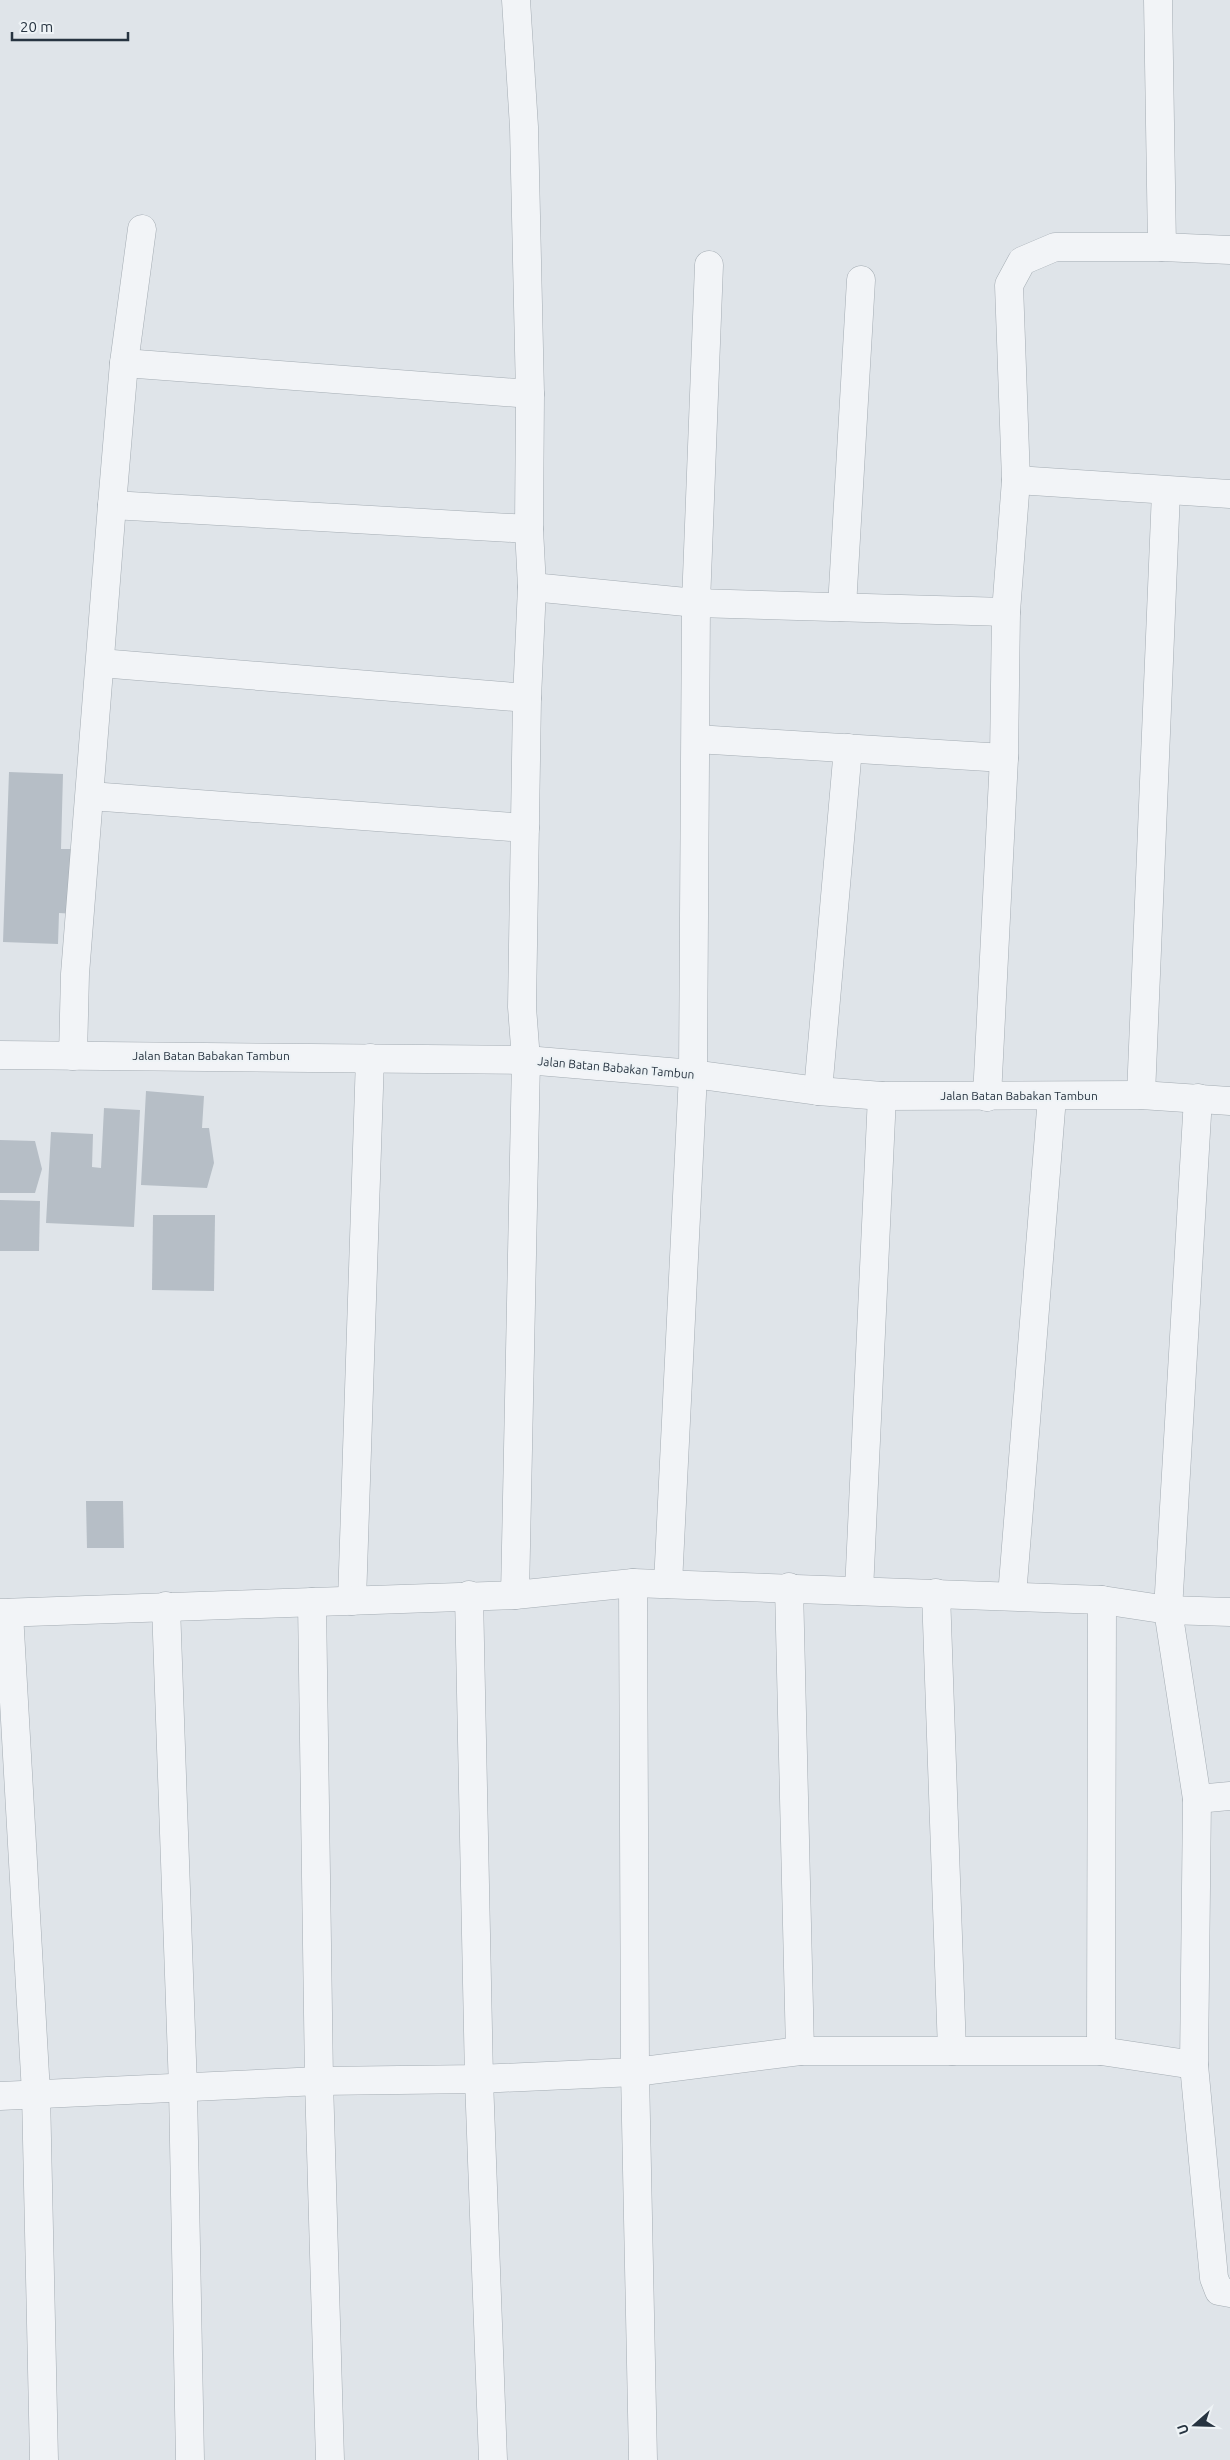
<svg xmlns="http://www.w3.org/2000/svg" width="1230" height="2460" viewBox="0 0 1230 2460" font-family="Ubuntu,sans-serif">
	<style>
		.building { fill: #b6bec6 }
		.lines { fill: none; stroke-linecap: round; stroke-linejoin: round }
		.minor-casing { stroke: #a4acb3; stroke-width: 29 }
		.minor { stroke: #f2f4f7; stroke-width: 28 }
		.labels { text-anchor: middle; stroke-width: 4; stroke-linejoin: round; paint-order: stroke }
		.street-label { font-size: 12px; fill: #273441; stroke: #eef3f6 }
	</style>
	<rect width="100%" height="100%" fill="#dfe4e9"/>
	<!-- building -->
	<g class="building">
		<polygon points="9,772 63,774 61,849 78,849 76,914 59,913 58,944 3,942"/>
		<polygon points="146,1091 204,1096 202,1128 209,1128 214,1163 207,1188 141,1185"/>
		<polygon points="104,1108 140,1110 134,1227 46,1223 51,1132 93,1134 92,1167 101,1168"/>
		<polygon points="0,1140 35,1141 42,1169 35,1193 0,1193"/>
		<polygon points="0,1200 40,1201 39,1251 0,1251"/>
		<polygon points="153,1215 215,1215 214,1291 152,1290"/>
		<polygon points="86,1501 123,1501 124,1548 87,1548"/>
	</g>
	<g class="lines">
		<defs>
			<g id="minor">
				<polyline points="1158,0 1162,247"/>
				<polyline points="124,363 530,394"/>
				<polyline points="1016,480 1230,494"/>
				<polyline points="112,505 529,529"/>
				<polyline points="532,587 696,603 1006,612"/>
				<polyline points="842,607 861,280"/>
				<polyline points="100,663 527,698"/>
				<polyline points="696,739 1004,758"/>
				<polyline points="90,796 525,828"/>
				<polyline points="0,1055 526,1060 693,1074 818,1091 882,1096 1141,1095 1230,1101"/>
				<polyline points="73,1056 75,974 112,505 124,363 142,229"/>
				<polyline points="818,1091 848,748"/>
				<polyline points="1141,1095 1166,492"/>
				<polyline points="987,1097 1004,758 1006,612 1016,480 1009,285 1022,261 1055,247 1162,247 1230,250"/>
				<polyline points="1198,1098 1168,1610 1197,1799 1194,2065 1214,2278 1219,2291 1230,2293"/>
				<polyline points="633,1583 635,2072 643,2460"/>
				<polyline points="668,1584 693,1074 696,603 709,265"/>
				<polyline points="789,1587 800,2051"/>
				<polyline points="859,1591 882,1096"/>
				<polyline points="936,1593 952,2051"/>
				<polyline points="469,1595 479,2079 493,2460"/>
				<polyline points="515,1595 526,1060 522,1007 527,698 532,587 529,529 530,394 524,127 516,0"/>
				<polyline points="1012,1596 1052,1097"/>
				<polyline points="352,1601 370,1058"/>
				<polyline points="312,1602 319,2081 330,2460"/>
				<polyline points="166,1606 183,2088 190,2460"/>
				<polyline points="0,1613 515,1595 633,1583 1102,1600 1168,1610 1230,1612"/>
				<polyline points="9,1613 36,2093 44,2460"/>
				<polyline points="1197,1799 1230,1796"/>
				<polyline points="1101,2051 1102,1600"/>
				<polyline points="0,2096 319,2081 479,2079 635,2072 800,2051 1101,2051 1194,2065"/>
			</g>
		</defs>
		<!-- minor casing -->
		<use href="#minor" class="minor-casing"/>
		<!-- minor -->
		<use href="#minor" class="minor"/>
	</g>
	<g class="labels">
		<!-- street labels -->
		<g class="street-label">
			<text x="211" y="1060">Jalan Batan Babakan Tambun</text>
			<text transform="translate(616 1068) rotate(5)" y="4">Jalan Batan Babakan Tambun</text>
			<text x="1019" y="1100">Jalan Batan Babakan Tambun</text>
		</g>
	</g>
	<!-- north arrow -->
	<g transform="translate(1195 2425) rotate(250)" stroke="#eef3f6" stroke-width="4" paint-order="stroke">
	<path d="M0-4L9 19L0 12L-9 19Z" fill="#273441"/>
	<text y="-8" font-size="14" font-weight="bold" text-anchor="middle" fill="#273441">U</text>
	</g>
	<!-- scale -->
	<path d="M12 32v8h116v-8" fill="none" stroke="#273441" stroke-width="2.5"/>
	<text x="20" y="32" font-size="15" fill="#273441" stroke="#eef3f6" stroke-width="4" paint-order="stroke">20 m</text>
</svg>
